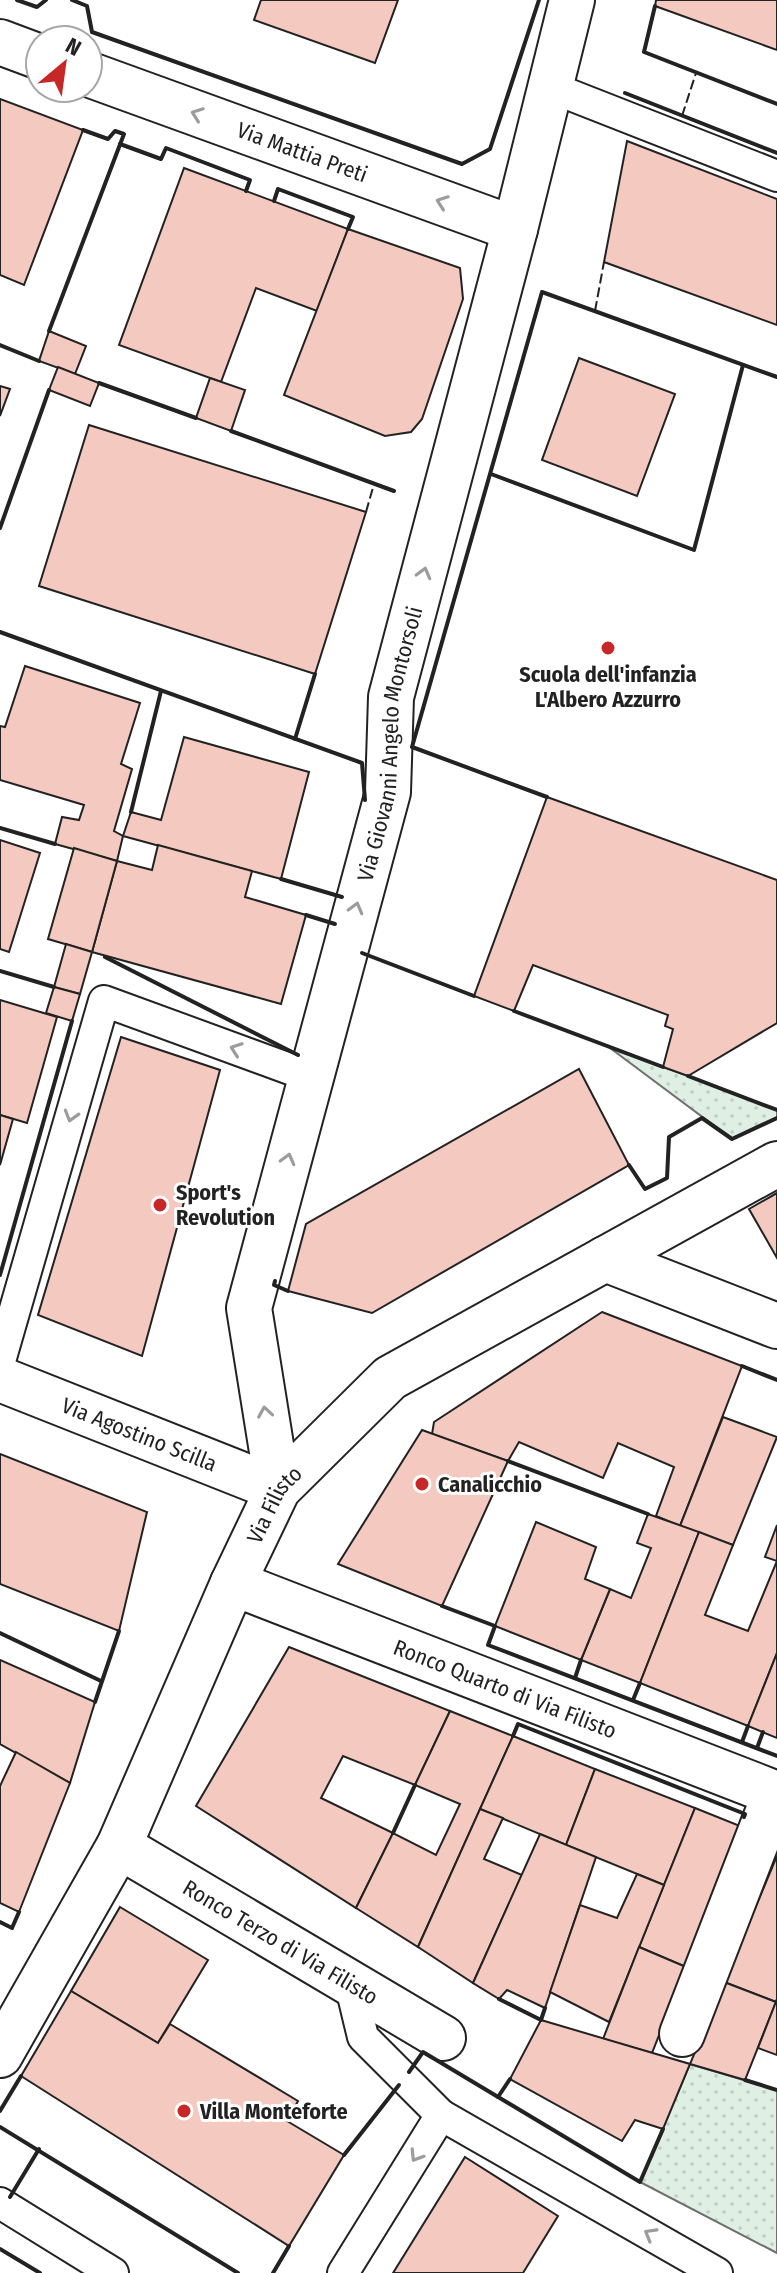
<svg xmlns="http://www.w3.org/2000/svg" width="777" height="2273" viewBox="0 0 777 2273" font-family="'Fira Sans Condensed',sans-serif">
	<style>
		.grass { fill: url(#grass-dots); stroke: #6f6f6f; stroke-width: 2 }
		.building { fill: #f3c9c0; stroke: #222; stroke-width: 2 }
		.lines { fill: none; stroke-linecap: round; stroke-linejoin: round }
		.service-casing { stroke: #222; stroke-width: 34 }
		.minor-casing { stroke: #222; stroke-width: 48 }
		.tertiary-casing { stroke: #222; stroke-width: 48 }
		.service { stroke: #fff; stroke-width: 30 }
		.minor { stroke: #fff; stroke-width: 44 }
		.tertiary { stroke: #fff; stroke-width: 44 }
		.fence { stroke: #222; stroke-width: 2; stroke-dasharray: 10 4; stroke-linecap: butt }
		.wall { stroke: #222; stroke-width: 4 }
		.oneway { stroke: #9c9c9c }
		.poi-dot { fill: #c62828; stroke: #fff; stroke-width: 3 }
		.labels { text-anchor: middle; stroke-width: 6; stroke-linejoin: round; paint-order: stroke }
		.street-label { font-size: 22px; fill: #222; stroke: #fff }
		.poi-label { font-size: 22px; font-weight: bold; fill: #222; stroke: #fff; text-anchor: start }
	</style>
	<defs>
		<pattern id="grass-dots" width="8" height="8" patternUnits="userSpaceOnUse" patternTransform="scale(2)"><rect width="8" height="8" fill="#e0efe3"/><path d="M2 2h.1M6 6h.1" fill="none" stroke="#c0cdc2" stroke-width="1.8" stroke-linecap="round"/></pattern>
	</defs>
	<rect width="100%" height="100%" fill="#fff"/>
	<!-- grass -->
	<g class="grass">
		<polygon points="606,1045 777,1110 777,1118 732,1139"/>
		<polygon points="690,2064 777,2090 777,2253 640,2182"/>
	</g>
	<!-- building -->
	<g class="building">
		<polygon points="261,0 398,0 375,63 254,20"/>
		<polygon points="656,0 777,0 777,50 655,6"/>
		<polygon points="0,99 83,130 24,285 0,275"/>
		<polygon points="627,141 777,199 777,325 604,262"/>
		<polygon points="184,168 348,229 317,311 256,288 221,382 119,345"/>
		<polygon points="348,229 460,268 463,299 422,419 411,432 385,436 284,395"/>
		<polygon points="49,331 86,346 75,374 39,361"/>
		<polygon points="579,358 675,394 637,496 542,460"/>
		<polygon points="58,367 99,383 90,406 49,390"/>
		<polygon points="210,378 245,390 231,431 196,418"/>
		<polygon points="0,386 10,389 0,416"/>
		<polygon points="89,425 366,512 315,674 39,586"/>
		<polygon points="25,666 140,703 121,764 132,769 114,831 123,836 117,861 55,844 62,817 79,820 84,805 0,780 0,726 5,727"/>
		<polygon points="184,737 309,772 281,879 123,836 131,812 161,820"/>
		<polygon points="547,797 777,880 777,1023 688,1076 663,1067 673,1029 665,1026 668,1015 533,965 514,1011 474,996"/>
		<polygon points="0,840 40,853 9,952 0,949"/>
		<polygon points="158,845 252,871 245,897 306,915 281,1004 92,952 117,861 152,870"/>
		<polygon points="74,848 117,861 92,952 48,939"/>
		<polygon points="66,944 92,952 80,994 54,987"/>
		<polygon points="54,987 80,994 72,1021 46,1013"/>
		<polygon points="0,1000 57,1017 27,1123 0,1115"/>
		<polygon points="121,1037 220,1070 142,1356 38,1315"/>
		<polygon points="579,1069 629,1165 372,1313 288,1291 306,1224"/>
		<polygon points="0,1115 13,1119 0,1165"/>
		<polygon points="777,1193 777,1258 749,1209"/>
		<polygon points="602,1312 742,1366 680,1526 656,1516 674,1467 618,1443 603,1478 519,1442 508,1461 432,1434 434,1422"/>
		<polygon points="723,1417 777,1437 733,1545 680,1526"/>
		<polygon points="422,1430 508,1461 442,1606 338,1564"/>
		<polygon points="0,1454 147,1512 119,1631 0,1584"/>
		<polygon points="648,1514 699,1532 640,1683 581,1660 610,1589 631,1598 651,1548 637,1543"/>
		<polygon points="536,1522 596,1547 585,1579 610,1589 581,1660 495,1626"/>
		<polygon points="777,1525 777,1561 765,1557"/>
		<polygon points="699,1532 733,1545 705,1615 748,1631 777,1561 777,1653 748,1726 640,1683"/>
		<polygon points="289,1647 450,1711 415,1785 343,1756 321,1798 393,1833 356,1908 196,1806"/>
		<polygon points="777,1653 777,1738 748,1726"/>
		<polygon points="0,1660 95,1702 70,1783 0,1744"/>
		<polygon points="450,1711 513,1736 418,1947 356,1908 393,1833 436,1855 460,1804 415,1785"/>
		<polygon points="513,1736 595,1769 566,1845 480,1809"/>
		<polygon points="16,1752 70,1783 19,1912 0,1903 0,1786"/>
		<polygon points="595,1769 695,1808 664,1885 566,1845"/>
		<polygon points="695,1808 740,1826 686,1967 639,1947"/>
		<polygon points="480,1809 503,1818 484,1859 522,1875 473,1983 418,1947"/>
		<polygon points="540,1834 596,1857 545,2008 507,1990 499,1999 473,1983"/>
		<polygon points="777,1856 777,1999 776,2002 724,1982"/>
		<polygon points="637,1874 664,1885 609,2022 550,1992 580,1905 617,1918"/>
		<polygon points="120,1907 208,1960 158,2043 71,1991"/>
		<polygon points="639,1947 686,1967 652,2053 603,2039"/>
		<polygon points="724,1982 776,2002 745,2080 690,2064"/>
		<polygon points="71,1991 158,2043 170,2024 298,2101 287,2121 344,2155 289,2246 21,2076"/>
		<polygon points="777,1999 777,2055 758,2048"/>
		<polygon points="541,2020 690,2064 663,2129 635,2120 622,2141 510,2079"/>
		<polygon points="465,2157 558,2216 523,2273 393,2273"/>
	</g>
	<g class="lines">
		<defs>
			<g id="service">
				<polyline points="550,87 777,176"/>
				<polyline points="0,1361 104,1001 309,1076"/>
				<polyline points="350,1983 363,2037 441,2115"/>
				<polyline points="0,2203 113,2273"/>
				<polyline points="343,2273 441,2115 717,2273"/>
			</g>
			<g id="minor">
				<polyline points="0,42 40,57"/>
				<path id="s1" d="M88,74L515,229"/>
				<polyline points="605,1259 777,1326"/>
				<path id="s2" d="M0,1379L278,1489"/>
				<path id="s3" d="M278,1489L249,1308L388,792L391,697L515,229L572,0"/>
				<path id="s4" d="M233,1583L777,1794"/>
				<path id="s5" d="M119,1846L443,2038"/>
				<polyline points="682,2034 775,1794"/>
			</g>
			<g id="tertiary">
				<path id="s6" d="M0,2055L119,1846L233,1583L278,1489L390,1378L777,1164"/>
			</g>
		</defs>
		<!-- service casing -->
		<use href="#service" class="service-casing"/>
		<!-- minor casing -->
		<use href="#minor" class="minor-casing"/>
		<!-- tertiary casing -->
		<use href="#tertiary" class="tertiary-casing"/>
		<!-- service -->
		<use href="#service" class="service"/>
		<!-- minor -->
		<use href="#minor" class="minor"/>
		<!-- tertiary -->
		<use href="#tertiary" class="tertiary"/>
		<!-- fence -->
		<g class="fence">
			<polyline points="682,116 696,73"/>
			<polyline points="595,311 604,262"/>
			<polyline points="366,512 374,484"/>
		</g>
		<!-- wall -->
		<g class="wall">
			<polyline points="17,0 37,7 46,0"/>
			<polyline points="72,0 87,6 92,32 462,164 490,149 539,0"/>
			<polyline points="655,6 644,52 777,104"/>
			<polyline points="625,93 777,153"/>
			<polyline points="120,144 161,159 166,148 250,180 246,191"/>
			<polyline points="274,201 278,189 353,217 348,229"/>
			<polyline points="49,331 124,134 115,131 108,139 83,130"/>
			<polyline points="0,345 39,361"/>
			<polyline points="99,383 196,418"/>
			<polyline points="231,431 394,491"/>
			<polyline points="491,474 694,550 743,365"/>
			<polyline points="0,528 49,390"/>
			<polyline points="0,632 362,763 365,800"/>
			<polyline points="295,739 315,674"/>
			<polyline points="547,797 412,747 542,292 777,377"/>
			<polyline points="131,812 161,691"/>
			<polyline points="0,828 55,844"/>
			<polyline points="281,879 342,897"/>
			<polyline points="306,915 335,924"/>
			<polyline points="362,953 474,996"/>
			<polyline points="105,957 298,1055"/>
			<polyline points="0,971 54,987"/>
			<polyline points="514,1011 663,1067"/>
			<polyline points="688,1076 777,1110"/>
			<polyline points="629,1165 645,1189 667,1178 669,1137 702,1118 732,1139 777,1118"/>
			<polyline points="0,1275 72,1021"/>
			<polyline points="275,1281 274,1285 288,1291"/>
			<polyline points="742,1366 777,1380"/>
			<polyline points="508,1461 648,1514"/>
			<polyline points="442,1606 495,1626 488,1645 777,1756"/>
			<polyline points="0,1633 101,1681"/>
			<polyline points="575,1678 581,1660"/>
			<polyline points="633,1700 640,1683"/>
			<polyline points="95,1702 119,1631"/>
			<polyline points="513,1736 518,1724 745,1814 744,1817"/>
			<polyline points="742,1742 748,1726"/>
			<polyline points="757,1748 763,1732"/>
			<polyline points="393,1833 415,1785"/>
			<polyline points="0,1922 12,1928 19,1912"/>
			<polyline points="499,1999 541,2020 545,2008"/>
			<polyline points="409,2072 423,2052 640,2182 663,2129"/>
			<polyline points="745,2080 777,2090"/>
			<polyline points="498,2097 510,2079"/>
			<polyline points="0,2111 21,2076"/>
			<polyline points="0,2127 238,2273"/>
			<polyline points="344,2155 399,2085"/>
			<polyline points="10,2197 39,2149"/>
			<polyline points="0,2249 40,2273"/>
			<polyline points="273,2273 289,2246"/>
		</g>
	</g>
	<!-- one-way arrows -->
	<defs><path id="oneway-chevron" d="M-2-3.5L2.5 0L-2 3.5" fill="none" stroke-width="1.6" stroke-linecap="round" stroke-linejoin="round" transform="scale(2)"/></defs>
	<g class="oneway">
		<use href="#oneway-chevron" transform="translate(197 114) rotate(-160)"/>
		<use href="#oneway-chevron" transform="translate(442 202) rotate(-160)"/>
		<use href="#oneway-chevron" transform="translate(424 573) rotate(-75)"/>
		<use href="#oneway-chevron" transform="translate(356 908) rotate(-75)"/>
		<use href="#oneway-chevron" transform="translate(236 1049) rotate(-160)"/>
		<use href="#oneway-chevron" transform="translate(71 1116) rotate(106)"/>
		<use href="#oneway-chevron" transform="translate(288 1159) rotate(-75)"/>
		<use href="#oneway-chevron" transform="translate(265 1412) rotate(-99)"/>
		<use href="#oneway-chevron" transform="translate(416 2156) rotate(122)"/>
		<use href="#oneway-chevron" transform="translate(650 2234) rotate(-150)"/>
	</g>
	<!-- markers -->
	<g class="poi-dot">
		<circle cx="608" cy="648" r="8"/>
		<circle cx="160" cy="1205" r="8"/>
		<circle cx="422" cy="1484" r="8"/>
		<circle cx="184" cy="2111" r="8"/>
	</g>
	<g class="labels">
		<!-- street labels -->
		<g class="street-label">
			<text dy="8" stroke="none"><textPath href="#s1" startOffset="228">Via Mattia Preti</textPath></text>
			<text dy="8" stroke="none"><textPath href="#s3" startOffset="766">Via Giovanni Angelo Montorsoli</textPath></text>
			<text dy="8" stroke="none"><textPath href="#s2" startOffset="150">Via Agostino Scilla</textPath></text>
			<text dy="8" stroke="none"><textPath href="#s6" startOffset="616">Via Filisto</textPath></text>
			<text dy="8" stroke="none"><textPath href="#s4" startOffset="292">Ronco Quarto di Via Filisto</textPath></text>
			<text dy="8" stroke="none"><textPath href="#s5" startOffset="188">Ronco Terzo di Via Filisto</textPath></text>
		</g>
		<!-- poi labels -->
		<g class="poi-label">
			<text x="608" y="682" text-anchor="middle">Scuola dell'infanzia<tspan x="608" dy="25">L'Albero Azzurro</tspan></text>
			<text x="176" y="1200">Sport's<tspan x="176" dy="25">Revolution</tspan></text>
			<text x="438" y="1492">Canalicchio</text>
			<text x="200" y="2119">Villa Monteforte</text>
		</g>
	</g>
	<!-- north arrow -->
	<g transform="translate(64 64) rotate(29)"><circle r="38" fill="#ffffff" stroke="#a7a7a7" stroke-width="2"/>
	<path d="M0-6L14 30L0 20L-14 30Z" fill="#c62828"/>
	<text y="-12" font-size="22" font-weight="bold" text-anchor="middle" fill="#222222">N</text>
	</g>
</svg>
